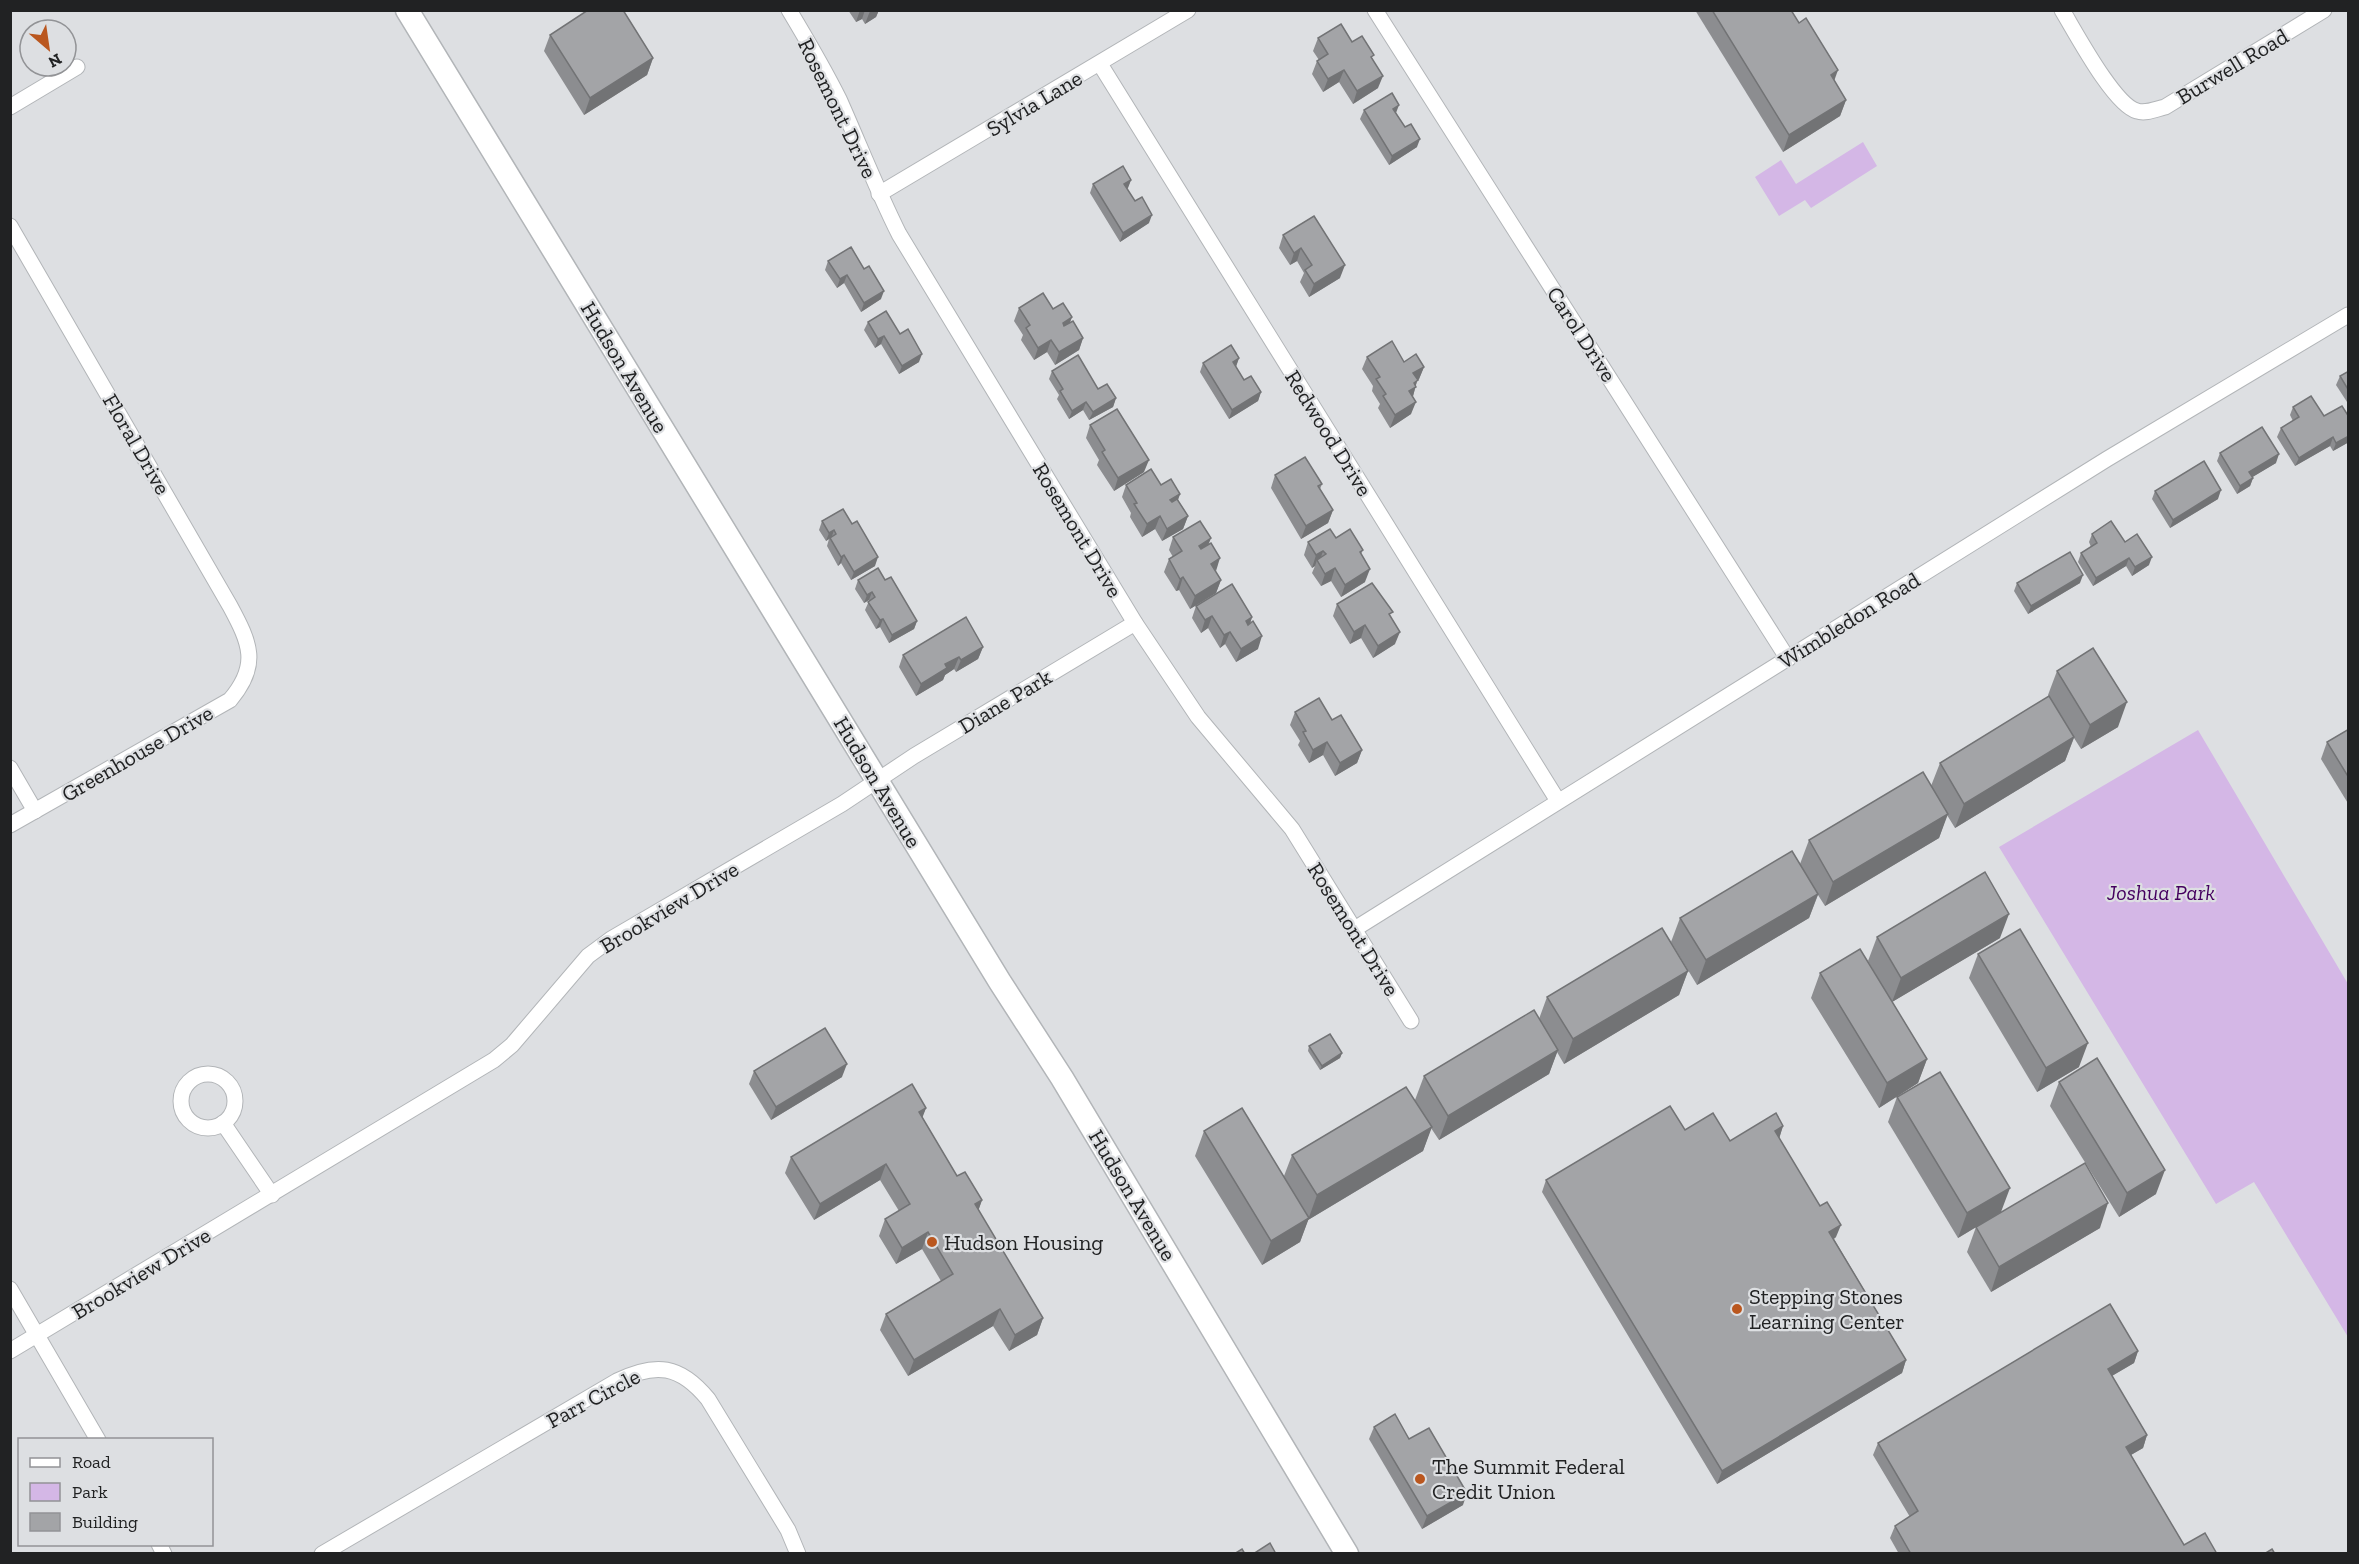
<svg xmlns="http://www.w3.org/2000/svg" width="2359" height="1564" viewBox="0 0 2359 1564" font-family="'Zilla Slab',serif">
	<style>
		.green { fill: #d4b7e6 }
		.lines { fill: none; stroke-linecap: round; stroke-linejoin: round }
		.street-casing { stroke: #b2b5b8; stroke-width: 17 }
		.secondary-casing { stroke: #b2b5b8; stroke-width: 25 }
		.street { stroke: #fff; stroke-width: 15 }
		.secondary { stroke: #fff; stroke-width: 22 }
		.wall { fill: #8c8d90 }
		.shaded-wall { fill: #727375 }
		.building { fill: #a3a4a7; stroke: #727375; stroke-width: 1.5 }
		.poi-dot { fill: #ba571f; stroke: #dddfe2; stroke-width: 2 }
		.labels { text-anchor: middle; stroke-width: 4.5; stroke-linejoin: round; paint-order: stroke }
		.street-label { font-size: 22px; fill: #212223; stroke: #dddfe2 }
		.park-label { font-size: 22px; font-style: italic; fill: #450060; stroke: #dddfe2 }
		.poi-label { font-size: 22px; fill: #212223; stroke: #dddfe2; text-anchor: start }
	</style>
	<rect width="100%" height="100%" fill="#dddfe2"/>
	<!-- green -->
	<g class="green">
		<polygon points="1863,142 1877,166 1811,208 1805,200 1779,216 1755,177 1781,160 1796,184"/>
		<polygon points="2198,730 2348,984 2348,1337 2254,1182 2216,1204 1999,847"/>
	</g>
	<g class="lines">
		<defs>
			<g id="street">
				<path d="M789,10C807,40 824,69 839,99C859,144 877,190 899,234L1135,623L1198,717L1292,829L1411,1021"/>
				<polyline points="1375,10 1788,659"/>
				<path d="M2062,10C2076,33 2114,105 2137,111C2146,114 2156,109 2165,107L2324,10"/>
				<polyline points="1100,64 1558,801"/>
				<polyline points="10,107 77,67"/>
				<polyline points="879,194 1188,10"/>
				<path d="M10,226L230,606C250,643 260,665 230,700L10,825"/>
				<polyline points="10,768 35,811"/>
				<polyline points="1353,930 2107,459 2348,315"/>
				<circle cx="208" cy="1101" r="27"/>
				<polyline points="223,1123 272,1195"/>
				<polyline points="10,1289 98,1440"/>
				<polyline points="10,1351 494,1060 512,1045 588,956 611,939 842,804 914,756 1135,623"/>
				<polyline points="159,1544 164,1554"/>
				<path d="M322,1554L617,1381C656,1362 680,1365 708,1399L788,1530L798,1554"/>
			</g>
			<polyline id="secondary" points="407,10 1000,982 1062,1078 1347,1554"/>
		</defs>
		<!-- street casing -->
		<use href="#street" class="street-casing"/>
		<!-- secondary casing -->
		<use href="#secondary" class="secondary-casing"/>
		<!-- street -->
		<use href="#street" class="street"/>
		<!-- secondary -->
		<use href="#secondary" class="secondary"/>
	</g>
	<!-- wall -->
	<g class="wall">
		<polygon points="848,10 879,10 876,17 865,24 862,19 856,22"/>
		<polygon points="1695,10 1791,10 1846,100 1840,116 1783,152"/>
		<polygon points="550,35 653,58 647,75 584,115 544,51"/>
		<polygon points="1318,38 1352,42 1373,59 1378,88 1353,104 1339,82 1323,92 1312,74 1317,61 1319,60 1313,51"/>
		<polygon points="1364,110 1396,113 1417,147 1389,165 1360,119"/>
		<polygon points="1131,180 1127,189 1149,223 1120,242 1090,193 1093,184"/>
		<polygon points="1314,216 1340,278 1309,297 1300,282 1304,273 1297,261 1290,265 1279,248 1283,235"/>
		<polygon points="828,261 881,299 861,312 844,283 837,288 825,270"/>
		<polygon points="1019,308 1053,309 1072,317 1070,322 1083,338 1079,350 1055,365 1047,352 1034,360 1021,340 1023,335 1014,321"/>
		<polygon points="868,322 900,334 919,362 899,374 881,344 875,348 864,330"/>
		<polygon points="1367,357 1404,362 1424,367 1419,379 1417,381 1413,396 1411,414 1390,428 1378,408 1380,404 1372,391 1373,386 1362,369"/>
		<polygon points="1239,358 1236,367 1244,380 1261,392 1258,401 1229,419 1200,372 1203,363"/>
		<polygon points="1052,371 1098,389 1116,398 1113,407 1089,420 1083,410 1069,419 1057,399 1059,395 1049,379"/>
		<polygon points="2349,371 2349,405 2336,385 2340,376"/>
		<polygon points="2293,407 2324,416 2349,417 2349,442 2333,451 2330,446 2295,466 2277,437 2281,428 2293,421 2290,415"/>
		<polygon points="1090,425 1144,472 1114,491 1097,465 1099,460 1086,438"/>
		<polygon points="2220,453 2276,463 2252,477 2253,478 2250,486 2237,494 2217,461"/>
		<polygon points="1275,475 1322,484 1320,489 1333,510 1328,523 1301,539 1271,488"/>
		<polygon points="1126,485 1161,485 1180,494 1178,500 1188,516 1183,529 1162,541 1155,529 1142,537 1130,517 1131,513 1122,497"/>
		<polygon points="2155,491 2218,499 2170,528 2152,499"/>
		<polygon points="843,509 875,566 851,580 841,563 838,566 827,546 829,539 826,541 819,530 822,521"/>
		<polygon points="2092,534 2125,542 2149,565 2132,576 2126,566 2093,586 2078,562 2081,553 2091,547 2089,542"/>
		<polygon points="1173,537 1209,544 1215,571 1221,580 1216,593 1190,609 1179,590 1176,591 1164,572 1169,559 1173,557 1169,550"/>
		<polygon points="1336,538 1363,550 1361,554 1365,582 1341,597 1331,581 1321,586 1312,573 1315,566 1312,568 1304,555 1308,542"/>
		<polygon points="858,580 885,580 917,621 914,629 889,643 880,627 876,629 865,610 869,601 869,600 864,603 855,589"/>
		<polygon points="2017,583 2080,583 2028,614 2014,591"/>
		<polygon points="1337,604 1391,617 1395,644 1373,658 1361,638 1350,644 1333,616"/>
		<polygon points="1196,606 1252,617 1250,624 1258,649 1236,662 1225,644 1220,648 1208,628 1201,633 1192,618"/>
		<polygon points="983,647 978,659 956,672 954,669 945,675 943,680 916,696 899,667 903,655"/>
		<polygon points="2057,671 2118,727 2081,749 2074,738 2065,761 1955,828 1947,815 1939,838 1825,906 1818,895 1809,918 1697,985 1671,942 1680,918 1800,864 1809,840 1931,786 1940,763 2049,697 2048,695"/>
		<polygon points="1295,712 1332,720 1362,750 1357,763 1335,776 1323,755 1309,763 1298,745 1300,741 1290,725"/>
		<polygon points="2349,729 2349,805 2321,759 2327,742"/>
		<polygon points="1877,937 2000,938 1892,1002 1927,1059 1918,1083 1879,1108 1811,998 1820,973 1880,982 1868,961"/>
		<polygon points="1978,954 2079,1067 2037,1092 1969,978"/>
		<polygon points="1688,971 1679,995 1564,1064 1557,1052 1549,1074 1439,1140 1431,1128 1423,1151 1308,1220 1300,1242 1262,1265 1195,1156 1204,1131 1284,1176 1292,1155 1415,1100 1424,1076 1539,1019 1547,997"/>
		<polygon points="1309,1046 1342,1053 1340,1058 1320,1070 1308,1051"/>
		<polygon points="754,1071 842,1077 771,1120 749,1084"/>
		<polygon points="2059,1082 2156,1194 2119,1217 2050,1106"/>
		<polygon points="1897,1097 2001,1212 1958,1238 1888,1122"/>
		<polygon points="926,1108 922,1117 957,1176 982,1200 978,1211 1043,1318 1037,1335 1009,1351 993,1326 908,1376 880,1330 886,1314 941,1281 922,1249 896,1264 879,1236 885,1219 899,1211 880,1180 814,1220 785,1173 791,1157"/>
		<polygon points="1783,1126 1779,1138 1836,1237 1834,1239 1906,1360 1902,1373 1717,1484 1542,1192 1546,1180 1685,1130 1730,1141"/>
		<polygon points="1976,1227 2100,1228 1991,1292 1967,1252"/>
		<polygon points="2138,1351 2134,1363 2112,1376 2147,1435 2143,1448 2131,1455 2184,1545 2217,1554 1899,1554 1890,1538 1895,1526 1910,1517 1873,1455 1878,1443"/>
		<polygon points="1374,1427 1409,1439 1463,1505 1422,1529 1369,1439"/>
	</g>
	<!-- shaded-wall -->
	<g class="shaded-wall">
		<polygon points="860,10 865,10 862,19 856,22"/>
		<polygon points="871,10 879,10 876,17 865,24 870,11"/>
		<polygon points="653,58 647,75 584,115 590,98"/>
		<polygon points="1344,70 1339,82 1323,92 1328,79"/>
		<polygon points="1838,70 1832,87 1831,75"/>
		<polygon points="1383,76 1378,88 1353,104 1357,91"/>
		<polygon points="1846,100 1840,116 1783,152 1789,135"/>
		<polygon points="1399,105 1396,113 1393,109"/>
		<polygon points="1420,139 1417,147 1389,165 1392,156"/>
		<polygon points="1131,180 1128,188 1121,193 1124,184"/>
		<polygon points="1152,215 1149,223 1120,242 1123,233"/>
		<polygon points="1301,248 1297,261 1290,265 1294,253"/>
		<polygon points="1345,265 1340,278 1309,297 1314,284"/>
		<polygon points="847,275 844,283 837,288 840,279"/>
		<polygon points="884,291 881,299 861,312 864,303"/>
		<polygon points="1072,317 1067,330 1063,323"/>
		<polygon points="884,336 881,344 875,348 878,339"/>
		<polygon points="1083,338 1079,350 1055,365 1059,352"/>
		<polygon points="1051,340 1047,352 1034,360 1038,348"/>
		<polygon points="922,354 919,362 899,374 902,366"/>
		<polygon points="1239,358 1236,366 1229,370 1233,362"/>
		<polygon points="1424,367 1419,379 1417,381 1412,400 1405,404 1413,373"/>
		<polygon points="1261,392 1258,401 1229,419 1232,410"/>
		<polygon points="1116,398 1113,407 1089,420 1093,412"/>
		<polygon points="1086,402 1083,410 1069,419 1072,411"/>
		<polygon points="1416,402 1411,414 1390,428 1395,415"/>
		<polygon points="2349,436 2349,442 2333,451 2336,443"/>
		<polygon points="2333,437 2330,446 2295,466 2299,458"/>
		<polygon points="2279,454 2276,463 2246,481 2249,472"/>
		<polygon points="1149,460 1144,472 1114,491 1118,478"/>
		<polygon points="2253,478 2250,486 2237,494 2240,486"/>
		<polygon points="2221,490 2218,499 2170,528 2173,520"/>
		<polygon points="1180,494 1175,507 1170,500"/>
		<polygon points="1333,510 1328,523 1301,539 1306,526"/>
		<polygon points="1160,516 1155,529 1142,537 1147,524"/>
		<polygon points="1188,516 1183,529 1162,541 1167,529"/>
		<polygon points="834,530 831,539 830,538 829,539 826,541 829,533"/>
		<polygon points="1211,538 1206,551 1194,558 1199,546"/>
		<polygon points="1323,551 1319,563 1317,560 1315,566 1312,568 1316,555"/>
		<polygon points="844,555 841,563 838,566 841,557"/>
		<polygon points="878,557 875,566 851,580 854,572"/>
		<polygon points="2152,557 2149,565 2132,576 2135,567"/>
		<polygon points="1220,558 1216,571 1211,564"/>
		<polygon points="2129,558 2126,566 2093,586 2096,578"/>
		<polygon points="1335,568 1331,581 1321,586 1325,574"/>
		<polygon points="1370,569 1365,582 1341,597 1345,585"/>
		<polygon points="2083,575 2080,583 2028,614 2031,606"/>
		<polygon points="1183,577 1179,590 1176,591 1180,579"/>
		<polygon points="1221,580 1216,593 1190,609 1195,596"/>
		<polygon points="872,592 869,600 864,603 867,595"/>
		<polygon points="1212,616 1208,628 1201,633 1205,620"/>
		<polygon points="1252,617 1248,630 1246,621"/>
		<polygon points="883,619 880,627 876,629 880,620"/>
		<polygon points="917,621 914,629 889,643 892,635"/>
		<polygon points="1365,625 1361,638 1350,644 1354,632"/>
		<polygon points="1230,632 1225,644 1220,648 1224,635"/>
		<polygon points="1400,632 1395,644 1373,658 1378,646"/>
		<polygon points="1262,636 1258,649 1236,662 1241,649"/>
		<polygon points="983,647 978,659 956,672 961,660"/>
		<polygon points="959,657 954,669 945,675 943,680 916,696 921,684 945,664"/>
		<polygon points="2127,702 2118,727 2081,749 2090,725"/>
		<polygon points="2074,737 2065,761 1955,828 1964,804"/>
		<polygon points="1327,742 1323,755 1309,763 1313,750"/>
		<polygon points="1362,750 1357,763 1335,776 1340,763"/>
		<polygon points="1948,814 1939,838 1825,906 1833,882"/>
		<polygon points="1818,894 1809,918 1697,985 1706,960"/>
		<polygon points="2009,914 2000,938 1892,1002 1901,978"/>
		<polygon points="1688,971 1679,995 1564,1064 1573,1039"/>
		<polygon points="2088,1043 2079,1067 2037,1092 2046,1068"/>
		<polygon points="1558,1050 1549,1074 1439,1140 1448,1116"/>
		<polygon points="1342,1053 1340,1058 1320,1070 1322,1066"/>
		<polygon points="1927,1059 1918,1083 1879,1108 1887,1083"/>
		<polygon points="847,1064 842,1077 771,1120 776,1107"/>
		<polygon points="926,1108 920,1124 919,1112"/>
		<polygon points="1783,1126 1779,1139 1775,1131"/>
		<polygon points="1432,1127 1423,1151 1308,1220 1317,1195"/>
		<polygon points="886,1164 880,1180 814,1220 820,1204"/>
		<polygon points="2165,1170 2156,1194 2119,1217 2127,1193"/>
		<polygon points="2010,1188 2001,1212 1958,1238 1967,1213"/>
		<polygon points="982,1200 976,1217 975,1204"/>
		<polygon points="2108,1203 2100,1228 1991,1292 1999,1267"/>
		<polygon points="1309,1218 1300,1242 1262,1265 1271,1241"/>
		<polygon points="1841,1225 1836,1237 1825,1244 1829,1232"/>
		<polygon points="928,1232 922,1249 896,1264 902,1248"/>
		<polygon points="1000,1309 993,1326 908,1376 914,1360"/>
		<polygon points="1043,1318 1037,1335 1009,1351 1015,1335"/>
		<polygon points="2138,1351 2134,1363 2103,1381 2108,1369"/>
		<polygon points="1906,1360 1902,1373 1717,1484 1722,1471"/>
		<polygon points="2147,1435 2143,1448 2122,1460 2126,1447"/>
		<polygon points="1467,1493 1463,1505 1422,1529 1427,1516"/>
	</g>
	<!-- building -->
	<g class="building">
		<polygon points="588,10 623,10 653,58 590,98 550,35"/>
		<polygon points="1712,10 1791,10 1799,23 1806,18 1838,70 1831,75 1846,100 1789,135"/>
		<polygon points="1341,24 1352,42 1362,36 1374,55 1371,57 1383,76 1357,91 1344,70 1328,79 1317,61 1328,54 1318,38"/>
		<polygon points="1392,93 1399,105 1393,109 1405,127 1411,124 1420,139 1392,156 1364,110"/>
		<polygon points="1123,166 1131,180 1124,184 1135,201 1142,197 1152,215 1123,233 1093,184"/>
		<polygon points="1314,216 1345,265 1314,284 1305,270 1312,265 1301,248 1294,253 1283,235"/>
		<polygon points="851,247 864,269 869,266 884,291 864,303 847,275 840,279 828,261"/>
		<polygon points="1043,293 1053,309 1063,303 1072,317 1063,323 1064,326 1073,321 1083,338 1059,352 1051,340 1038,348 1026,328 1030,325 1019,308"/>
		<polygon points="886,311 900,334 908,329 922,354 902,366 884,336 878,339 868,322"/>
		<polygon points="1392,341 1404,362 1416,354 1424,367 1413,373 1418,380 1414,383 1416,387 1409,391 1416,402 1395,415 1383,396 1386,394 1376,379 1380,377 1367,357"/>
		<polygon points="1231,345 1239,358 1233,362 1244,380 1251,376 1261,392 1232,410 1203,363"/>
		<polygon points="1078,355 1098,389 1107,384 1116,398 1093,412 1086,402 1072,411 1060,391 1063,389 1052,371"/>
		<polygon points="2349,371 2349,391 2340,376"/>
		<polygon points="2311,396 2324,416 2342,406 2349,417 2349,436 2336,443 2333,437 2299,458 2281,428 2299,417 2293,407"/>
		<polygon points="1117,409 1149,460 1118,478 1102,452 1105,450 1090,425"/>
		<polygon points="2262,427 2279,454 2249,472 2253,478 2240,486 2220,453"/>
		<polygon points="1305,457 1322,484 1318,486 1333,510 1306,526 1275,475"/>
		<polygon points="2204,461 2221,490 2173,520 2155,491"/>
		<polygon points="1151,469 1161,485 1171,479 1180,494 1170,500 1172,502 1177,499 1188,516 1167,529 1160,516 1147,524 1134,504 1137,503 1126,485"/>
		<polygon points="843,509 852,524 857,521 878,557 854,572 844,555 841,557 830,538 836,534 834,530 829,533 822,521"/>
		<polygon points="1200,521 1211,538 1199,546 1201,549 1211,543 1220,558 1211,564 1221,580 1195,596 1183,577 1180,579 1169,559 1182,551 1173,537"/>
		<polygon points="2111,521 2125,542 2137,534 2152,557 2135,567 2129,558 2096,578 2081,553 2097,543 2092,534"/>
		<polygon points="1330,529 1336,538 1350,529 1363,550 1360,552 1370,569 1345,585 1335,568 1325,574 1317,560 1326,554 1323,551 1316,555 1308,542"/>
		<polygon points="2070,552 2083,575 2031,606 2017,583"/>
		<polygon points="878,568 885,580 891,577 917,621 892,635 883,619 880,620 868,602 875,597 872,592 867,595 858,580"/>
		<polygon points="1372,583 1393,612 1389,614 1400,632 1378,646 1365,625 1354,632 1337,604"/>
		<polygon points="1232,584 1252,617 1246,621 1248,625 1253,621 1262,636 1241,649 1230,632 1224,635 1212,616 1205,620 1196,606"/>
		<polygon points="966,617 983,647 961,660 959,657 945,664 947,668 921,684 903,655"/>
		<polygon points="2093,648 2127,702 2090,725 2057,671"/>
		<polygon points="2049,696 2074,737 1964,804 1940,763"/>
		<polygon points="1319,698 1332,720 1341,715 1362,750 1340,763 1327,742 1313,750 1303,732 1306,731 1295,712"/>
		<polygon points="2349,729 2349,778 2327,742"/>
		<polygon points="1923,772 1948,814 1833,882 1809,840"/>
		<polygon points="1792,851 1818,894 1706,960 1680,918"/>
		<polygon points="1985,872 2009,914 1901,978 1877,937"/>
		<polygon points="1662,928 1688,971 1573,1039 1547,997"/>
		<polygon points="2020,929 2088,1043 2046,1068 1978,954"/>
		<polygon points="1860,949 1927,1059 1887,1083 1820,973"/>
		<polygon points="1534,1010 1558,1050 1448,1116 1424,1076"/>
		<polygon points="825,1028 847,1064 776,1107 754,1071"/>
		<polygon points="1330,1034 1342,1053 1322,1066 1309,1046"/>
		<polygon points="2097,1058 2165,1170 2127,1193 2059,1082"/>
		<polygon points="1940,1072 2010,1188 1967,1213 1897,1097"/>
		<polygon points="912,1084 926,1108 919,1112 957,1176 965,1172 982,1200 975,1204 1043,1318 1015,1335 1000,1309 914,1360 886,1314 953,1274 928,1232 902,1248 885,1219 910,1204 886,1164 820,1204 791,1157"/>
		<polygon points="1406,1087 1432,1127 1317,1195 1292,1155"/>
		<polygon points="1670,1106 1685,1130 1713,1113 1730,1141 1776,1113 1783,1126 1775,1131 1820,1206 1827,1202 1841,1225 1829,1232 1906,1360 1722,1471 1546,1180"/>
		<polygon points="1242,1108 1309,1218 1271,1241 1204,1131"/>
		<polygon points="2085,1163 2108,1203 1999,1267 1976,1227"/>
		<polygon points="2110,1304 2138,1351 2108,1369 2147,1435 2126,1447 2184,1545 2205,1533 2217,1554 1911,1554 1895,1526 1918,1511 1878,1443"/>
		<polygon points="1395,1414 1409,1439 1429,1428 1467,1493 1427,1516 1374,1427"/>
		<polygon points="1270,1543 1276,1554 1253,1554"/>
		<polygon points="1242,1549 1245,1554 1234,1554"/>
		<polygon points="2272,1549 2275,1554 2264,1554"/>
	</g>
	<!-- markers -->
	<g class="poi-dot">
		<circle cx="932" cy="1242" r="6"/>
		<circle cx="1737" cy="1309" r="6"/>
		<circle cx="1420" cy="1479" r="6"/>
	</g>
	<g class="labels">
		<!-- street labels -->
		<g class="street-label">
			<text transform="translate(2232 66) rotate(-31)" y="8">Burwell Road</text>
			<text transform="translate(1034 103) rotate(-31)" y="8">Sylvia Lane</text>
			<text transform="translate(838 108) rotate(64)" y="8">Rosemont Drive</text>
			<text transform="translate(1582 334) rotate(57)" y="8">Carol Drive</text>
			<text transform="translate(625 367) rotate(59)" y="8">Hudson Avenue</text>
			<text transform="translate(1329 433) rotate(58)" y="8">Redwood Drive</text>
			<text transform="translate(137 444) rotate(60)" y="8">Floral Drive</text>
			<text transform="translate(1078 530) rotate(59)" y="8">Rosemont Drive</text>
			<text transform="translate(1849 620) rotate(-32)" y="8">Wimbledon Road</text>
			<text transform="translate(1005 701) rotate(-31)" y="8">Diane Park</text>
			<text transform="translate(137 753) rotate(-30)" y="8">Greenhouse Drive</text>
			<text transform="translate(878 782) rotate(59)" y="8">Hudson Avenue</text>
			<text transform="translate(669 907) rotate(-31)" y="8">Brookview Drive</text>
			<text transform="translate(1354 929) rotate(58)" y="8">Rosemont Drive</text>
			<text transform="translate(1133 1195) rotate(59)" y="8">Hudson Avenue</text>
			<text transform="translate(141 1273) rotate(-31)" y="8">Brookview Drive</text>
			<text transform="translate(593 1398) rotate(-28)" y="8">Parr Circle</text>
		</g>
		<!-- park labels -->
		<g class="park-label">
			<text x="2161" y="900">Joshua Park</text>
		</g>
		<!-- poi labels -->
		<g class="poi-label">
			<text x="944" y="1250">Hudson Housing</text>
			<text x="1749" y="1304">Stepping Stones<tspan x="1749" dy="25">Learning Center</tspan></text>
			<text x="1432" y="1474">The Summit Federal<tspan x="1432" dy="25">Credit Union</tspan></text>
		</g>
	</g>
	<!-- border -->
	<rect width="2359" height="1564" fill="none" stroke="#212223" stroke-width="24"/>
	<!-- legend -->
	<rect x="18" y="1438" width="195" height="108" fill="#dddfe2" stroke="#929396" stroke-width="1.5"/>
	<rect x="30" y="1458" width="30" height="9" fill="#ffffff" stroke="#929396" stroke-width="1.5"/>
	<text x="72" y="1468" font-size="18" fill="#212223">Road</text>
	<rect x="30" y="1483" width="30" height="18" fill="#d4b7e6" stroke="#929396" stroke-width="1.5"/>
	<text x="72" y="1498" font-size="18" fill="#212223">Park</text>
	<rect x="30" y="1513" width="30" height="18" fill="#a3a4a7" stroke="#929396" stroke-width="1.5"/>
	<text x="72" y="1528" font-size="18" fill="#212223">Building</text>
	<!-- north arrow -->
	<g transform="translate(48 48) rotate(151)"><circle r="28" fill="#dddfe2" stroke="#929396" stroke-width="1.5"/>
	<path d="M0-4.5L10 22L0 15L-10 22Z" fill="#ba571f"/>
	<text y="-9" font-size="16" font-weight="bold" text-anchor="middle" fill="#212223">N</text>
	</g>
</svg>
